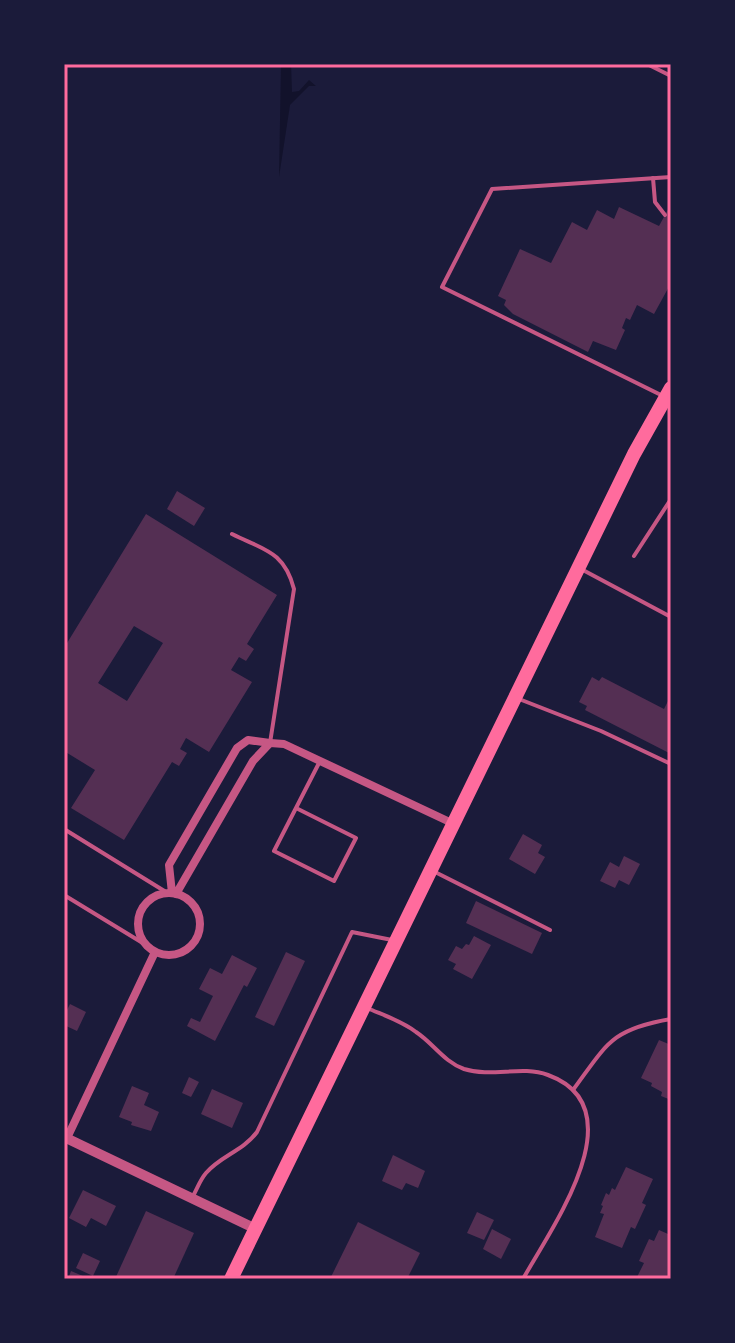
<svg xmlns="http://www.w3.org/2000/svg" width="735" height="1343" viewBox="0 0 735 1343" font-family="'PT Sans Narrow',sans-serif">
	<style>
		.water { fill: #12122b }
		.building { fill: #542f53; fill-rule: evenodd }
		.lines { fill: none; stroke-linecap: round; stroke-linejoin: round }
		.service { stroke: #c65784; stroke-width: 4 }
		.minor { stroke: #c65784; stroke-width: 8 }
		.tertiary { stroke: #c65784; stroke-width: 10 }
		.trunk { stroke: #ff6b9d; stroke-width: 14 }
		.neatline { fill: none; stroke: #ff6b9d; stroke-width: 3 }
	</style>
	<rect width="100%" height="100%" fill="#1b1b3a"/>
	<!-- water -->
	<polygon class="water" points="281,64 291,64 292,92 299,91 309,80 316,86 309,86 290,105 279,177"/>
	<!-- building -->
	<g class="building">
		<polygon points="671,204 671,283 654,314 637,305 630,320 626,318 622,328 625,330 616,350 593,341 588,352 513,314 504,305 506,300 498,296 520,249 551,263 572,222 587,230 597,210 614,219 619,207 659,226"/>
		<polygon points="177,491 205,508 194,526 167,509"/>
		<path d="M146,514L277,595L247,644L254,649L246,661L239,657L231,670L252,682L209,752L186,738L180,749L187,753L179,766L172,762L124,840L71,808L95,770L64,751V648ZM134,626L163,643L127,701L98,683Z"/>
		<polygon points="592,677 599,681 602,677 664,709 671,695 671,754 585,710 587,706 579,702"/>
		<polygon points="523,834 542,845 538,853 545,857 535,874 509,859"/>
		<polygon points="624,856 640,864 629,885 619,880 615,888 600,881 610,862 619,867"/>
		<polygon points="476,901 542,933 532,954 466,923"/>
		<polygon points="474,936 491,945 472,979 453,969 456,964 448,960 456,946 462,949 466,944 469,945"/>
		<polygon points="286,952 305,961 274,1026 255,1017"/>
		<polygon points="232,955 257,968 247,987 244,985 215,1041 187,1026 191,1018 200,1022 213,996 199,989 210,968 222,974"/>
		<polygon points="70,1004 86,1012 77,1031 64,1025 64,1016"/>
		<polygon points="659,1040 671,1045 671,1100 661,1096 662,1092 651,1086 652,1083 641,1078"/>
		<polygon points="189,1077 199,1082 191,1097 182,1093"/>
		<polygon points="132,1086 149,1093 144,1105 159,1112 151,1131 131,1125 132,1122 119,1117"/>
		<polygon points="212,1089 243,1103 232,1128 201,1114"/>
		<polygon points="393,1155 425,1171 418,1188 406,1183 402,1190 382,1181"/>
		<polygon points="626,1167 653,1179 642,1203 646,1205 635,1229 631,1227 622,1248 595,1237 604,1214 600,1213 603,1206 601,1205 606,1193 609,1195 612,1188 615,1190"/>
		<polygon points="83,1190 116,1206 106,1226 91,1218 86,1227 69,1218"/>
		<polygon points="146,1211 194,1233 173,1279 115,1279"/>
		<polygon points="477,1212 494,1220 484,1240 467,1233"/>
		<polygon points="358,1222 420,1253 407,1279 330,1279"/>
		<polygon points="671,1228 671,1279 636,1279 644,1263 639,1261 649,1239 654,1241 659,1230 668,1234"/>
		<polygon points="492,1229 511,1239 501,1259 483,1249"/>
		<polygon points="83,1253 100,1261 93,1276 76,1268"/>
		<polygon points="71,1271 90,1279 68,1279"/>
	</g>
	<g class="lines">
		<!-- service -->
		<g class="service">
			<polyline points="647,64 671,76"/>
			<polyline points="653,178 655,202 665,215"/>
			<polyline points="661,395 442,287 492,189 671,177"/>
			<path d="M232,534C264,550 284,551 294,589L270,743"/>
			<polyline points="634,556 671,499"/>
			<polyline points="581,569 671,617"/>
			<polyline points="519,699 601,731 671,764"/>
			<polyline points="296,808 356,838 334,881 274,851 319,763"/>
			<polyline points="64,829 166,892"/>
			<polyline points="433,871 550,930"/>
			<polyline points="64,895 146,945"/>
			<path d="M367,1008C383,1015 402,1021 416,1032C433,1043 444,1062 464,1069C492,1078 521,1065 548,1075C639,1108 550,1230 523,1279"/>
			<path d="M573,1090C607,1044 611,1029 671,1019"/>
			<path d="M193,1196C197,1189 200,1180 206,1173C220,1156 243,1151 257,1132L352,932L392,940"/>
		</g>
		<!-- minor -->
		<g class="minor">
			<polyline points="270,743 284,744 454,824"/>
			<polyline points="172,893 169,865 237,748 248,740 270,743 253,761 176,894"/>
			<circle cx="169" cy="924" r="31"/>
			<polyline points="67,1138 155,952"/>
		</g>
		<!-- tertiary -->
		<polyline class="tertiary" points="64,1137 256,1229"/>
		<!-- trunk -->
		<polyline class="trunk" points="231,1279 634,454 671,388"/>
	</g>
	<!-- border -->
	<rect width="735" height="1343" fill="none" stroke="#1b1b3a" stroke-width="132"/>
	<rect x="66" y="66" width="603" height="1211" class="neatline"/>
</svg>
